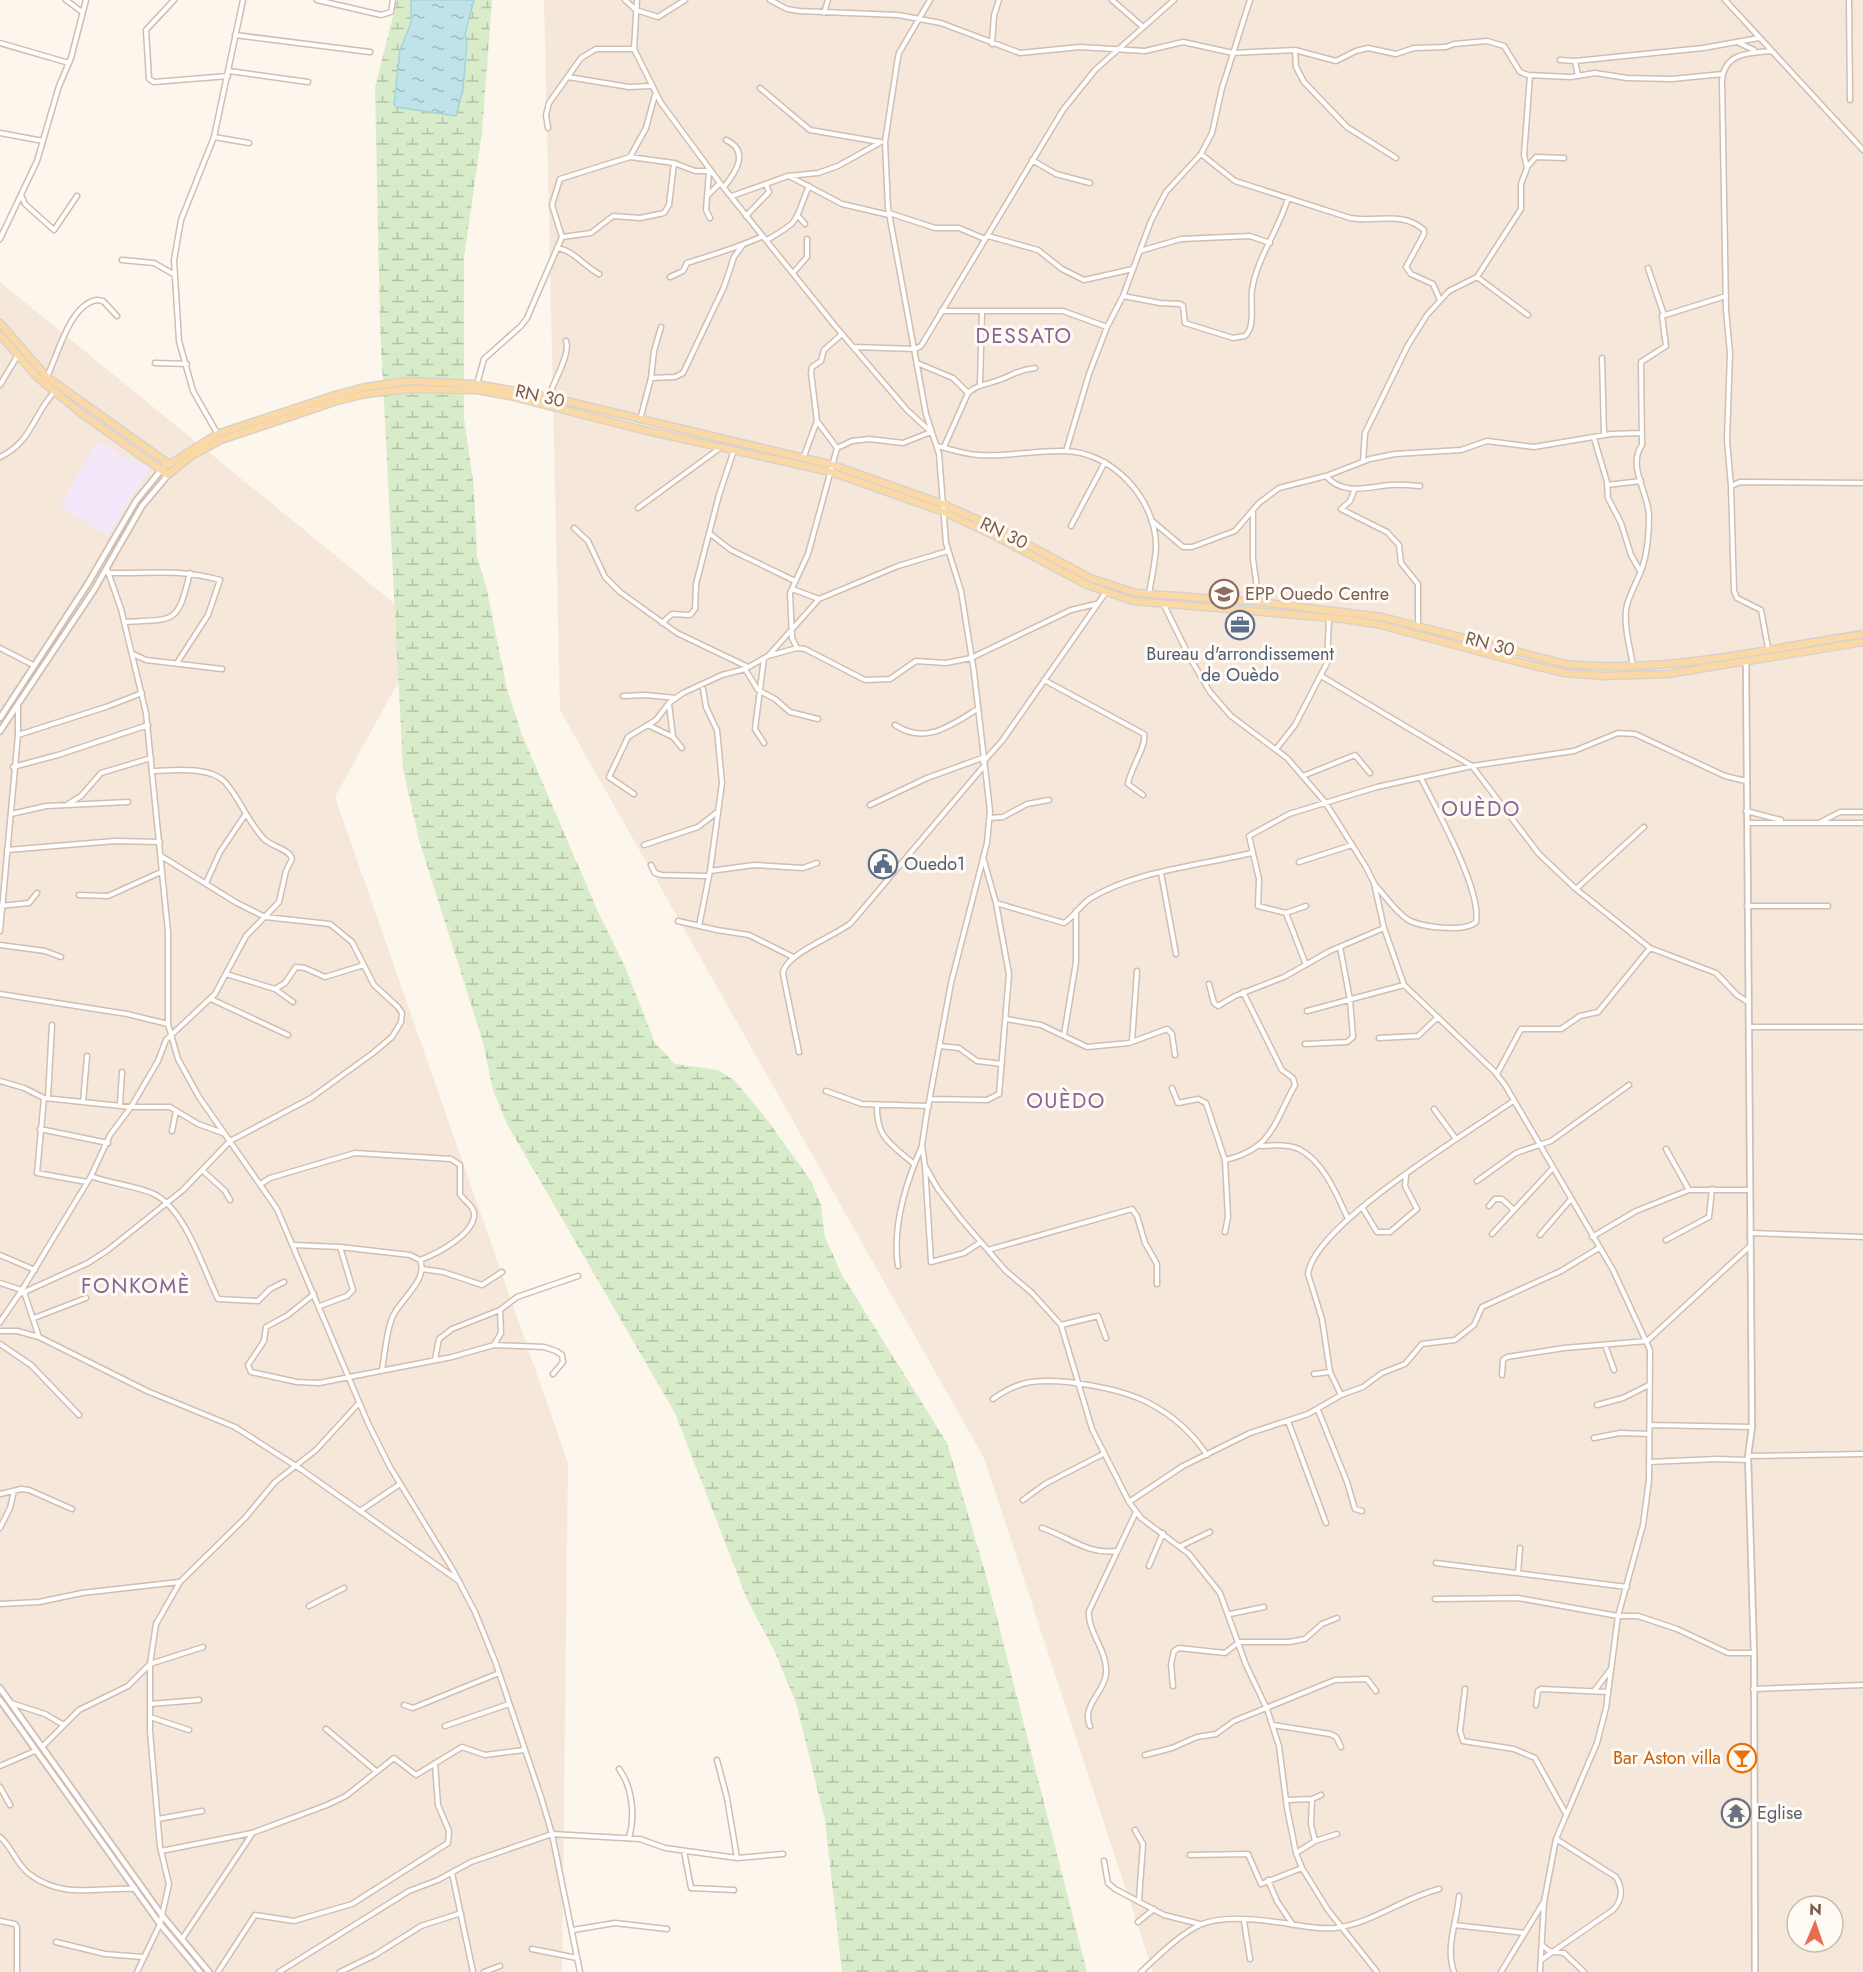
<svg xmlns="http://www.w3.org/2000/svg" width="1863" height="1972" viewBox="0 0 1863 1972" font-family="Jost,sans-serif">
<defs>
<pattern id="wetland-marsh" width="20" height="14" patternUnits="userSpaceOnUse" patternTransform="scale(1.5)"><rect width="20" height="14" fill="#d8ecc9"/><path d="M1 5h8M5 5V1M11 12h8M15 12V8" fill="none" stroke="#b4c2a5"/></pattern>
<pattern id="water-ripples" width="26" height="14" patternUnits="userSpaceOnUse" patternTransform="scale(1.5)"><rect width="26" height="14" fill="#bfe3e8"/><path d="M2 4q2-2 4 0t4 0M15 11q2-2 4 0t4 0" fill="none" stroke="#a0bbbe"/></pattern>
</defs>
<rect width="100%" height="100%" fill="#fdf6ec"/>
<!-- residential -->
<path fill="#f5e8da" fill-rule="evenodd" d="M544,0H1863V1972H1153L984,1458L560,710ZM1797,1906H1833V1942H1797Z
M0,282L427,630L335,797L568,1463L562,1972H0Z"/>
<!-- education -->
<path fill="#f3e8fa" d="M97,442L112,448L120,456L147,465L148,472L107,536L60,505Z"/>
<!-- wetland -->
<path fill="url(#wetland-marsh)" d="M397,0H411V23L400,50L395,88L467,43L465,34L474,0H492L482,132L464,257V418L474,488L477,557L486,586L507,689L522,735L599,914L626,969L655,1043L675,1064L718,1070L735,1081L765,1117L811,1181L821,1205L825,1237L842,1275L947,1443L986,1575L1087,1972H842L825,1820L796,1703L775,1652L747,1599L675,1413L507,1124L493,1090L482,1039L419,840L403,769L380,326L375,88Z"/>
<!-- water -->
<path fill="url(#water-ripples)" stroke="#a5d3da" stroke-width="1.5" d="M411,0H474L465,34L467,43L463,89L456,116L396,107L394,104L400,50L411,23Z"/>
<g fill="none" stroke-linecap="round" stroke-linejoin="round">
<!-- minor casing -->
<g stroke="#d1beb0" stroke-width="7">
<path id="minor" d="M66,0L82,12
M174,0L146,30L149,79L154,82L228,76
M317,0L381,15L391,12L393,0
M625,0L635,9
M637,0L634,49L661,103L720,183L836,327L907,410L931,432L903,443L869,439L852,441L837,448
M770,0L787,9L799,11L898,15L941,23L1020,53L1080,47L1145,51L1183,42L1233,53L1295,50L1336,61L1356,51L1368,48L1396,54L1414,48L1446,47L1454,44L1487,41L1504,46L1520,72L1528,75L1571,77L1595,73L1627,78L1672,79L1723,74
M930,0L899,53L897,63L885,142L888,208L926,414L939,454L946,543L961,591L974,672L990,811L987,843L951,983L926,1118L922,1145L925,1166L938,1189L961,1219L1006,1271L1032,1293L1061,1325L1092,1429L1129,1502L1141,1518L1189,1554L1220,1593L1246,1665L1267,1709L1279,1746L1287,1808L1296,1853L1302,1868L1328,1910L1377,1972
M1112,0L1143,27
M1725,0L1863,150
M1849,0L1850,100
M636,10L658,17L685,0
M824,13L828,0
M235,35L370,52
M0,43L69,63
M1739,43L1754,50
M992,44L994,15L999,0
M1295,50L1296,67L1304,82L1347,127L1396,158
M1560,60L1575,61L1578,76
M1575,61L1703,48L1759,38
M229,71L308,82
M568,77L629,87L650,86
M760,88L810,130L880,142
M548,128L546,115L549,103L581,58L596,49H634
M0,133L43,141
M214,137L249,143
M1201,154L1235,181L1350,218C1377,223 1401,210 1424,230V234L1406,267L1411,274L1433,284L1440,300
M630,157L646,128L655,95
M1032,160L1056,174L1090,183
M1527,167L1536,157L1564,158
M709,172L706,210L710,218
M789,176L842,204L889,215
M724,187C736,172 750,151 726,140
M21,195L25,204L54,230L77,196
M708,195L720,183
M732,196L788,176L818,173L838,166L881,142
M889,213L935,228H959L985,239
M746,216L769,192L766,184
M799,217L805,224
M988,236L1038,250L1062,269L1084,280L1133,269
M562,237L591,233L613,216L640,218L664,213L669,205L674,163
M0,239L37,161L59,86L71,58L86,0
M767,240C803,219 793,223 809,186
M557,248C573,250 585,267 599,274
M1140,251L1181,239L1250,236L1270,243
M122,260L154,263L175,275
M1648,268L1664,315
M793,273L807,257V239
M670,277L683,271L687,263C712,255 740,247 763,236
M1477,277L1528,315
M1123,296L1160,303L1180,304L1183,306L1185,323L1233,338L1245,336C1256,327 1250,303 1252,290C1257,257 1279,230 1288,198
M941,311H1063L1107,327
M854,347L915,349L921,346L1063,110L1095,70L1174,0
M1602,358L1604,435
M155,363L187,364
M917,363L953,378L968,393
M47,377C58,354 70,304 97,300L103,301L117,316
M651,378L654,351L661,327
M477,384L484,359L521,326L527,318L562,237L552,205L560,179L630,157L674,163L695,171H711
M980,384L982,313
M0,385L18,355
M549,397C553,382 571,354 566,341
M640,420L651,378L675,377L683,373L724,287L734,257L742,246
M217,433L193,391L179,341L174,260L181,220L214,137L243,0
M1594,438L1607,482L1608,498L1621,523L1631,555L1640,571
M937,446C950,449 964,454 978,455C1007,457 1036,450 1065,451C1112,452 1155,498 1156,545C1156,561 1151,579 1149,595
M944,447L968,393C978,384 986,385 999,380C1014,375 1016,370 1035,368
M837,448L817,421L811,373L812,367L821,361L824,350L842,334
M1066,451L1089,374L1107,327L1123,296L1151,221L1166,192L1201,154L1212,133L1222,88L1250,0
M804,456L817,421
M0,457C32,442 32,416 55,391
M1363,461L1365,433L1408,345L1427,315L1449,291L1477,277L1521,209V184L1527,168L1524,155L1530,76
M1326,476C1343,496 1368,487 1390,485C1400,484 1410,485 1420,486
M1607,485L1641,481
M1731,486L1740,482L1863,483
M1354,491L1350,501L1341,509L1387,532L1399,545L1401,563L1418,584V625
M638,508L720,448
M1253,512V559L1259,602
M1151,520L1183,547H1192L1235,531L1259,503L1279,488L1326,476L1370,459L1395,454L1461,450L1487,441L1534,447L1611,434L1641,433
M1071,526L1105,462
M574,528L588,541L605,577L620,592L677,633L748,667
M709,533L731,550L795,581
M107,569L121,609L146,713L168,932V1024L178,1059L199,1097L277,1209L368,1423L390,1467L453,1570L475,1612L495,1661L541,1797L552,1834L580,1972
M108,573C149,574 179,568 220,580L208,615L177,663
M792,589L819,599
M1164,605L1190,658L1210,692L1231,716L1287,758L1325,802L1366,867L1374,883L1384,928L1404,985L1494,1071L1505,1085L1613,1270L1650,1350L1649,1480L1643,1525L1618,1616L1606,1708L1597,1743L1556,1839L1544,1902L1540,1972
M124,622C176,619 177,625 190,573
M662,623L672,614L690,615L695,609L696,584L719,495L734,450
M0,648L33,665
M797,648L792,638L790,593L808,554L837,448
M1768,648L1761,610L1737,598L1734,591L1731,486L1727,440L1730,353L1726,310L1722,81C1724,52 1750,53 1771,51
M133,654L146,660L222,669
M769,655L819,599L898,566L948,551
M764,658L755,729L764,743
M1633,665C1630,648 1624,628 1626,610C1628,596 1636,584 1641,571C1647,555 1649,533 1649,515C1648,492 1627,466 1642,445L1641,362L1666,346L1662,316L1726,296
M745,669L758,690L775,699L790,712L818,719
M1321,676L1472,766L1539,854L1576,889L1650,948L1716,973L1737,995L1748,1002
M1044,680L1144,734C1147,746 1130,769 1128,784L1143,795
M623,696L645,695L676,698
M669,704L673,737
M648,725L673,737L682,748
M895,725C925,745 950,726 976,710
M18,735L106,707L142,693
M1277,748L1295,725L1327,663L1329,618
M983,762L1002,741L1106,592
M13,767L58,755L148,725
M1303,776L1355,755L1370,773
M634,794L609,777L628,737L656,720L669,703L683,693L722,675L745,669L768,656L797,648L805,649L865,680L890,679L916,661L946,663L971,658L1071,610L1096,604
M68,804L81,796L101,773L151,758
M870,805L927,778L982,758
M1746,811L1781,820
M11,814L46,806L128,802
M990,818L1003,817L1027,804L1049,800
M1821,822L1840,812H1863
M1747,823H1863
M644,845L698,827L716,813
M7,850L115,841L160,842
M1299,862L1352,845
M651,865L655,873L662,875L708,876
M710,871L754,865L803,868L817,863
M1161,873L1176,954
M206,883L220,852L245,815
M1374,884C1385,895 1394,910 1407,919C1419,927 1465,933 1476,922C1482,890 1436,809 1421,778
M1576,889L1644,827
M79,895L108,896L161,872
M996,903L1064,923C1074,917 1080,905 1091,898C1138,870 1199,866 1251,853
M0,906L29,903L37,893
M1306,906L1286,913L1258,906L1259,879L1249,836L1289,814L1377,787L1472,766L1574,751L1618,733L1635,734L1725,776L1746,781
M1747,906H1828
M1286,913L1306,965
M678,921L717,930L749,935L793,957
M699,926L710,871L722,783L717,730L706,707L703,689
M0,931L18,735V704
M0,945L45,951L61,957
M226,974L275,989L293,1002
M1209,984L1214,1003L1218,1006L1235,996L1284,977L1330,951L1384,928
M275,989L285,983L296,967L305,968L325,977L364,965
M0,994L127,1014L168,1024
M211,999L288,1035
M1307,1011L1404,985
M1006,1019L1041,1025L1087,1047L1129,1043L1167,1029L1172,1034L1175,1055
M1749,1027H1863
M1064,1035L1076,962V911
M1379,1038L1418,1036L1437,1018
M1132,1041L1137,971
M1305,1044L1347,1042L1353,1037L1350,1000L1340,947
M939,1046L959,1048L977,1061L1002,1064
M799,1052L783,974C783,955 835,936 851,923L983,767
M1497,1074L1521,1029H1561L1580,1016L1598,1012L1650,948
M0,1081L24,1088L44,1098L131,1107H170L198,1124L223,1133
M1172,1088L1178,1103L1198,1099L1206,1103L1225,1160L1228,1217L1225,1232
M826,1091L862,1104L929,1106
M48,1097L52,1025
M44,1098L37,1173L87,1182
M931,1099L987,1100L999,1094L1009,974L996,903L983,857
M83,1102L87,1056
M120,1105L122,1072
M877,1105C876,1138 891,1144 914,1164
M1434,1109L1456,1139
M40,1129L108,1143
M172,1131L176,1111
M1261,1146C1273,1145 1288,1144 1299,1149C1324,1162 1337,1195 1348,1219
M1666,1149L1689,1190
M1225,1160C1273,1149 1274,1122 1295,1085L1293,1078L1282,1070L1243,992
M925,1166L931,1262L964,1253L981,1242
M202,1170L225,1191L230,1200
M91,1176C111,1184 134,1185 154,1194C185,1209 203,1268 218,1299L258,1301L270,1289L284,1282
M1477,1181L1516,1153L1551,1141L1629,1085
M261,1184L270,1178L355,1153L451,1159L460,1165V1194C464,1201 473,1205 474,1213C476,1234 436,1254 420,1260
M1489,1206L1495,1199H1502L1514,1210
M1362,1207L1377,1232H1390L1417,1209L1405,1186L1406,1176
M1750,1233L1863,1237
M1492,1234L1552,1169
M1540,1235L1571,1199
M1592,1237L1636,1211L1689,1190H1750
M1666,1240L1709,1217L1712,1189
M294,1245L340,1247L410,1255L420,1260C429,1280 399,1300 392,1318C386,1334 385,1352 382,1370
M988,1250L1132,1209L1137,1216L1145,1243L1157,1264V1284
M0,1255L35,1270
M898,1266C892,1226 906,1182 922,1146
M422,1269L443,1272L482,1285L502,1272
M0,1283L22,1290
M24,1292L39,1337
M20,1294L88,1263L108,1250L183,1190L230,1141L311,1098L373,1053L392,1037L401,1022L402,1013L398,1007L374,985L352,942L330,924L265,917L237,903L161,856
M314,1294L288,1315L266,1327L264,1341L248,1365L251,1372L297,1382L319,1383L452,1357L494,1345L544,1347L556,1351L562,1355L563,1362L553,1374
M320,1306L347,1296L353,1290L340,1247
M34,1318L86,1298
M0,1322L22,1290L91,1176L110,1135L131,1107L158,1061L166,1040L215,994L246,936L279,902L286,871L292,859C290,849 272,847 264,839C248,822 240,799 225,782C210,766 173,770 153,771
M1061,1325L1098,1316L1106,1338
M0,1331H17L39,1337L147,1391L235,1427L302,1470L459,1581
M0,1344L31,1365L79,1415
M494,1345L501,1333L500,1310
M1605,1345L1614,1370
M435,1359L439,1339L452,1329L500,1310L517,1297L578,1276
M1314,1374L1330,1372
M1502,1375L1503,1360L1507,1357L1564,1348L1647,1341L1750,1246
M1341,1395L1330,1372L1322,1319L1308,1274C1314,1224 1470,1132 1513,1101
M993,1399C1004,1391 1017,1384 1031,1382C1063,1378 1120,1388 1149,1403C1172,1415 1193,1434 1207,1455
M1597,1405L1623,1398L1649,1385
M1318,1410L1347,1482L1355,1509L1362,1511
M1288,1421L1326,1523
M1650,1425L1752,1427
M1594,1438L1620,1433L1649,1434
M1748,1456L1863,1454
M1649,1462L1717,1459L1748,1460
M0,1494L21,1489L29,1490L72,1509
M1023,1500L1045,1484L1103,1454
M1129,1502L1183,1466L1250,1433L1308,1414L1341,1395L1363,1387L1382,1373L1405,1364L1422,1344L1455,1340L1474,1325L1482,1307L1561,1271L1599,1248
M360,1511L400,1484
M0,1528L10,1508L14,1491
M1042,1528C1067,1536 1088,1555 1116,1551
M1181,1546L1210,1532
M1436,1563L1627,1587
M1149,1566L1163,1533
M1518,1573L1520,1548
M1435,1599L1518,1598L1618,1616H1638L1677,1629L1728,1653H1754
M0,1604L39,1602L82,1593L179,1582
M309,1606L344,1588
M1230,1614L1264,1607
M1173,1686L1171,1664L1174,1651L1179,1648L1225,1653L1239,1642H1289L1305,1639L1322,1624L1337,1618
M1465,1689L1460,1731L1463,1741L1514,1749L1535,1758L1566,1814
M1753,1689L1863,1685
M1595,1690L1610,1670
M11,1703L45,1714L62,1724
M150,1704L199,1700
M404,1705L413,1708L499,1673
M1536,1705L1538,1691L1541,1689L1608,1692
M150,1717L189,1730
M1273,1725L1330,1734L1336,1737L1341,1747
M445,1726L509,1704
M1090,1726C1081,1706 1104,1693 1106,1674C1108,1650 1087,1632 1089,1611L1136,1512
M326,1729L376,1771
M42,1747L79,1710L128,1686L150,1664L203,1647
M1145,1755L1172,1748L1197,1737L1216,1734L1234,1721L1335,1680L1367,1679L1376,1691
M717,1760L727,1798L737,1858
M0,1766L35,1751
M619,1769C633,1788 635,1817 629,1838
M0,1787L10,1805
M1312,1799L1311,1824L1315,1841
M1286,1800L1312,1799L1321,1795
M158,1819L202,1811
M1135,1830L1143,1844L1139,1899
M0,1837C12,1847 16,1863 28,1873C62,1900 97,1887 135,1889
M161,1851L252,1833L327,1805L346,1796L394,1758L416,1775L462,1747L485,1755L524,1750
M684,1851L691,1888L734,1890
M1296,1853L1315,1841L1337,1834
M1190,1855L1248,1854L1261,1884L1302,1868
M1104,1861L1108,1883L1115,1889L1164,1915L1200,1924
M452,1873L473,1972
M1268,1880L1277,1901L1293,1925
M0,1921L15,1924L17,1927V1972
M1244,1921L1250,1959
M1138,1922L1154,1909
M1454,1925L1525,1933
M573,1930L615,1923L667,1929
M182,1939L252,1834
M56,1942L105,1954L143,1957
M1542,1945L1549,1951L1564,1953L1584,1972
M532,1949L577,1958
M1541,1960L1613,1910C1623,1899 1623,1889 1616,1877L1556,1839
M137,1972L160,1924L169,1884L160,1847L150,1731V1664L156,1624L180,1582L245,1518L275,1482L316,1450L359,1403
M218,1972L255,1915L294,1921L352,1904L448,1843L449,1831L438,1805L435,1763
M279,1972L409,1891L438,1880L471,1862L552,1834L640,1839L665,1848L737,1858L783,1854
M340,1972L375,1955L421,1926L461,1913
M484,1972L500,1966
M1141,1972C1157,1957 1182,1932 1202,1924C1223,1916 1255,1919 1276,1922C1296,1924 1315,1930 1335,1928C1373,1923 1403,1898 1439,1889
M1454,1972C1445,1946 1457,1923 1459,1896
M1501,1972L1543,1903"/>
</g>
<!-- tertiary casing -->
<g stroke="#d1beb0" stroke-width="8">
<path id="tertiary" d="M1746,662L1752,1427L1748,1456L1754,1653L1755,1972
M0,718L87,585L136,501L162,469
M0,731L94,590L142,506L168,475
M0,1688L161,1914L209,1972
M0,1700L160,1924L200,1972"/>
</g>
<!-- primary casing -->
<g stroke="#dad1cd" stroke-width="9">
<path id="primary" d="M0,323L47,377L169,464
M0,335L38,378L81,413L168,475L193,455L221,440L337,401L366,394L409,389L477,390L510,396L639,429L831,472L944,512L999,538L1087,585L1133,601L1344,619L1381,625L1522,663L1565,673L1602,676L1668,674L1863,642
M162,469L217,434L335,395L365,387L409,381L477,384L549,397L833,465L943,504L1003,531L1090,578L1136,593L1259,602L1382,617L1566,664C1666,674 1764,649 1863,634"/>
</g>
<!-- minor -->
<use href="#minor" stroke="#fff" stroke-width="4"/>
<!-- tertiary -->
<use href="#tertiary" stroke="#fff" stroke-width="4.5"/>
<!-- primary -->
<use href="#primary" stroke="#fbd9a5" stroke-width="6"/>
</g>
<!-- icons -->
<defs>
<g id="school-ring" transform="scale(1.5)"><circle r="9.5" fill="#fffaf3" stroke="#8d6e63" stroke-width="1.5"/><path d="M0-5L7-2L0 1L-7-2ZM-4 1L0 2.5L4 1V4Q0 6-4 4Z" fill="#8d6e63"/></g>
<g id="office-ring" transform="scale(1.5)"><circle r="9.5" fill="#fffaf3" stroke="#5c6f8a" stroke-width="1.5"/><path d="M-6-3h4V-5.5h4V-3h4V5H-6ZM-1-4.5V-3h2v-1.5ZM-6 0V1H6V0Z" fill="#5c6f8a"/></g>
<g id="civic-ring" transform="scale(1.5)"><circle r="9.5" fill="#fffaf3" stroke="#5c6f8a" stroke-width="1.5"/><path d="M-.6-6.5H3V-4.5H.6V-3L4-1V1h2V6H-6V1h2V-1L-.6-3ZM-1.2 2.5V6h2.4V2.5Z" fill="#5c6f8a"/></g>
<g id="bar-ring" transform="scale(1.5)"><circle r="9.5" fill="#fffaf3" stroke="#e8710a" stroke-width="1.5"/><path d="M-6-5H6L.8 .8V4.5H3.5V6h-7V4.5H-.8V.8Z" fill="#e8710a"/></g>
<g id="temple-ring" transform="scale(1.5)"><circle r="9.5" fill="#fffaf3" stroke="#6b7280" stroke-width="1.5"/><path d="M0-6L5-2H3V0L6.5 2.5H4V6H1.5V3h-3V6H-4V2.5H-6.5L-3 0V-2H-5Z" fill="#6b7280"/></g>
</defs>
<g fill-rule="evenodd">
<use href="#school-ring" x="1224" y="594"/>
<use href="#office-ring" x="1240" y="625"/>
<use href="#civic-ring" x="883" y="864"/>
<use href="#bar-ring" x="1742" y="1758"/>
<use href="#temple-ring" x="1736" y="1813"/>
</g>
<g text-anchor="middle" dominant-baseline="central" stroke-width="6" stroke-linejoin="round" paint-order="stroke">
<!-- street labels -->
<g font-size="18" fill="#7a5c4d" stroke="#fffaf3">
<text transform="translate(540 396) rotate(13)">RN 30</text>
<text transform="translate(1004 533) rotate(26)">RN 30</text>
<text transform="translate(1490 644) rotate(15)">RN 30</text>
</g>
<!-- education labels -->
<g font-size="18" fill="#785e54" stroke="#fffaf3" text-anchor="start">
<text x="1245" y="594">EPP Ouedo Centre</text>
</g>
<!-- service labels -->
<g font-size="18" fill="#4e5e75" stroke="#fffaf3">
<text x="1240" y="654">Bureau d'arrondissement<tspan x="1240" dy="21">de Ouèdo</tspan></text>
<text x="904" y="864" text-anchor="start">Ouedo1</text>
</g>
<!-- food labels -->
<g font-size="18" fill="#c56008" stroke="#fffaf3" text-anchor="end">
<text x="1721" y="1758">Bar Aston villa</text>
</g>
<!-- worship labels -->
<g font-size="18" fill="#5b616d" stroke="#fffaf3" text-anchor="start">
<text x="1757" y="1813">Eglise</text>
</g>
<!-- quarter labels -->
<g font-size="21" letter-spacing="1.5" fill="#846695" stroke="#fffaf3">
<text x="1024" y="336">DESSATO</text>
<text x="1481" y="809">OUÈDO</text>
<text x="1066" y="1101">OUÈDO</text>
<text x="136" y="1286">FONKOMÈ</text>
</g>
</g>
<!-- north arrow -->
<g transform="translate(1815 1924) rotate(2)"><circle r="28" fill="#fffaf3" stroke="#cabbb1" stroke-width="1.5"/>
<path d="M0-4.5L10 22L0 15L-10 22Z" fill="#e76f51"/>
<text y="-9" font-size="16" font-weight="bold" text-anchor="middle" fill="#7a5c4d">N</text>
</g>
</svg>
